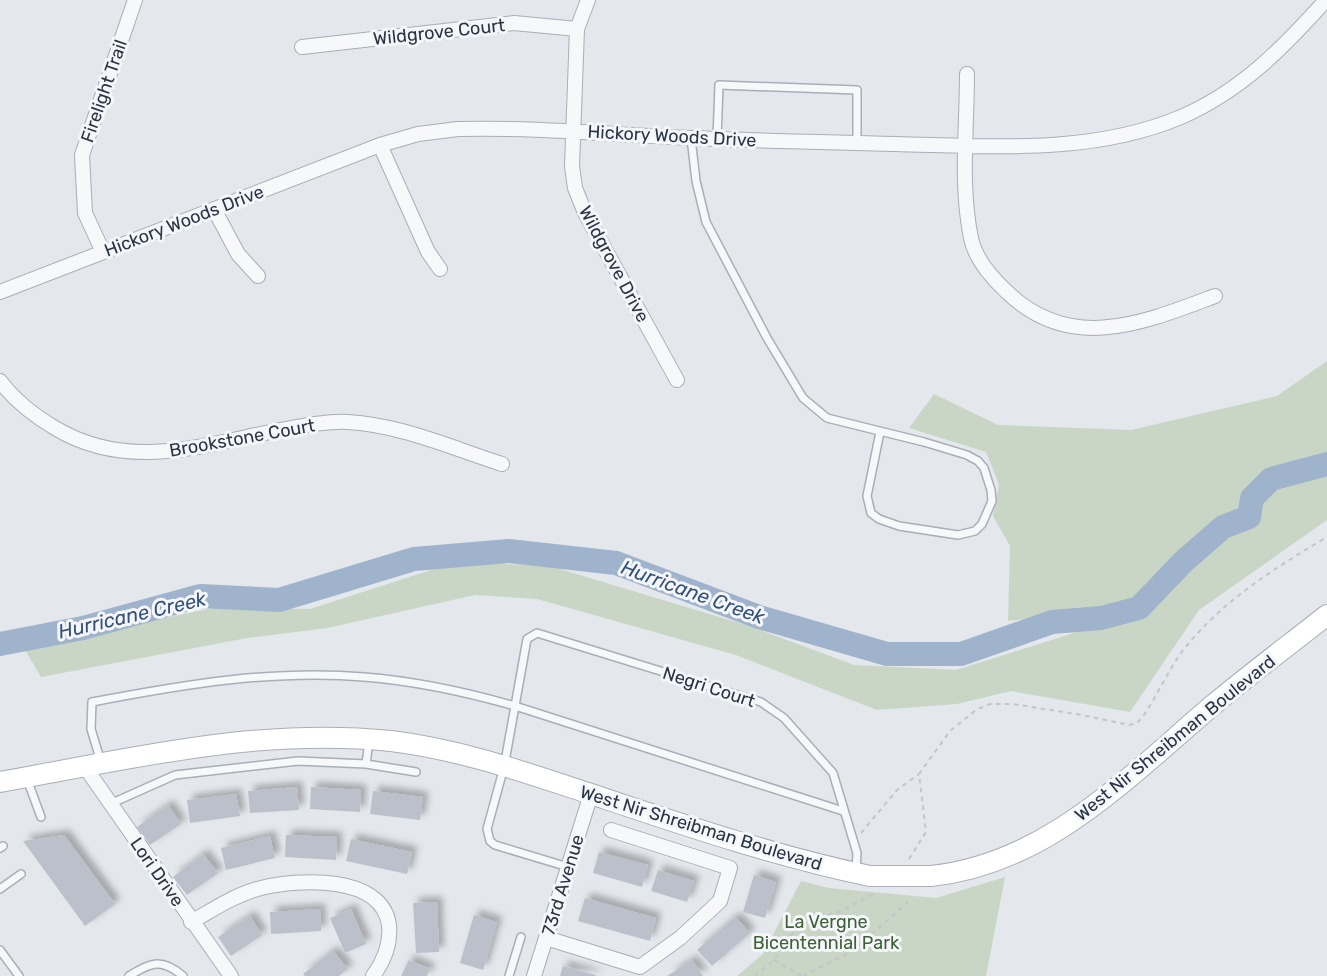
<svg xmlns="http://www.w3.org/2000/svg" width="1327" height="976" viewBox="0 0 1327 976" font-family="Rubik,sans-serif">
<defs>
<filter id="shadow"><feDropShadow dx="5.5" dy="-5.5" stdDeviation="3" flood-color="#0004"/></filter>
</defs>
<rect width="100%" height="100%" fill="#e4e7ec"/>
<!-- green -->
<path fill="#c9d6c5" d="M1327,361V520L1199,610L1130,712L1011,691L957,704L877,710L736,655L537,599L475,595L327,628L247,638L41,677L24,648L217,607L310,609L456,562L550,566L749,626L854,665L956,670L1080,631L1071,615L1008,621L1010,546L993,516L999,484L986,452L909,428L934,394L998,425L1131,430L1277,396Z
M1005,877L986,976H737L763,954L801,881L829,888L936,898Z"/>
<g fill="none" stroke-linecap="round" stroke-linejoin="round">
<!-- river -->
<path stroke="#9fb4cc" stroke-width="24" d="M0,644L83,628L200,596L279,600L414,559L509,551L616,563L759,617L887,654H961L1052,622L1101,618L1139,608L1183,562L1223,527L1249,517L1252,498L1271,479L1327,464"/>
</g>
<!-- building -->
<path fill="#bbc0ca" filter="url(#shadow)" d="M297,787L299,810L250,813L248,791Z
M311,787L361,790L360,812L310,809Z
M373,791L423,797L420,820L370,814Z
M236,794L240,816L190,823L187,800Z
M168,805L181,824L150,845L137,827Z
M64,835L115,904L85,926L23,841Z
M286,835L337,837L336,860L285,857Z
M270,836L275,858L226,870L221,848Z
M351,839L412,852L407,874L346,861Z
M599,852L648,865L642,887L593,873Z
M203,854L218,873L187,895L173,877Z
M658,870L694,881L687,902L651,891Z
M754,875L776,882L765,918L743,912Z
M585,898L656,918L650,941L578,921Z
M437,902L439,952L416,953L413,903Z
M320,909L321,931L271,934L270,912Z
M351,909L366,944L345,953L330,918Z
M474,915L497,922L483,970L460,963Z
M250,916L262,935L231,956L218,937Z
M735,917L750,933L712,966L697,950Z
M333,951L348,969L339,976H305L303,974Z
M409,960L430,969L427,976H401Z
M692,960L703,976H667Z
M563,966L596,975V976H560Z"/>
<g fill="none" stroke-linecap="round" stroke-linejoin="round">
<!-- lane casing -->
<g stroke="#a9aeb7" stroke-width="10">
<path id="lane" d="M691,138L696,181L706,222L767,338L803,398L827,418L924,442L967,455L978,461L984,468L991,490L992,501L982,524L975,531L958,535L899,526L879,519L871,513L867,496L880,432
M717,139L719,85L857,90V143
M101,762L91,729L92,702C181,685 273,669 364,677C415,681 466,692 515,706L504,767L487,829L490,841L495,845L568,867
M366,764L416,772
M27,779L41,817
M110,804L175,775L298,761L366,764L369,741
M843,811L515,706L527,639L537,633L761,702L784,718L833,773L857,853L856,870
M0,848L3,846
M0,889L21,874
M0,950L19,976
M129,976C151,962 162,958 183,976
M509,976L521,937"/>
</g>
<!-- street casing -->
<g stroke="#a9aeb7" stroke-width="16">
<path id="street" d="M588,0L577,29L572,166L575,188L585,213L677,380
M302,47L514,23L577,29
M967,74C967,128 960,185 971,238C975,258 992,278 1006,291C1070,354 1143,323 1215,296
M380,145L428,252L440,269
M214,209L238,254L258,276
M103,252L85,213L82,155L135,0
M0,292L380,145L418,134L458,129C536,127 614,135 692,138C760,141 827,142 895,144C990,146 1091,155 1181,117C1241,91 1283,48 1326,0
M0,381C15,401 33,415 55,428C128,472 203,445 280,430C302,426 326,421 348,422C401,425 452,448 502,464
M85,767L231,976
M191,922C214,909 236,894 261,888C298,879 382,874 389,925C391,944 384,961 373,976
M546,938L640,967L680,938L720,901L730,868L611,830
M534,976L591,794"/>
</g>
<!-- secondary casing -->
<g stroke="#a9aeb7" stroke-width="22">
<path id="secondary" d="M0,782C130,759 258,727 391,741C458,749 524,772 588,793C681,824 774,856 870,876
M931,876C1047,864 1129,776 1213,705C1250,674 1289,645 1327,615"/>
</g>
<!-- path -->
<path stroke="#c2c5cb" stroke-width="2" stroke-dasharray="4.5 4.5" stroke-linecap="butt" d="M861,833L897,790L919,774
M909,859L926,832L919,774L950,731L976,710L990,704H1013L1082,715L1129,725L1137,723C1150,711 1167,672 1181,653C1219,603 1273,569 1327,537
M774,960L802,976
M755,976L774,960L796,928L806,920L839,912L875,893
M803,976L854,950L908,902"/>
<!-- lane -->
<use href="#lane" stroke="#f7f8fa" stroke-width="7"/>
<!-- street -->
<use href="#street" stroke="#f7f8fa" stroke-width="14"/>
<!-- secondary -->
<use href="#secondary" stroke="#fff" stroke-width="20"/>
<!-- secondary-bridge casing -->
<g stroke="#a9aeb7" stroke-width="22" stroke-linecap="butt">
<path id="secondary-bridge" d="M870,876H931"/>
</g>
<!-- secondary-bridge -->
<use href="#secondary-bridge" stroke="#fff" stroke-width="20"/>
</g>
<g text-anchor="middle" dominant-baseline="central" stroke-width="6" stroke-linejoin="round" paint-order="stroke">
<!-- street labels -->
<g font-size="18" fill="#2b3445" stroke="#f4f6f9">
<text transform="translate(439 32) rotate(-6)">Wildgrove Court</text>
<text transform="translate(104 91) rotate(-71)">Firelight Trail</text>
<text transform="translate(672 136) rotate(3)">Hickory Woods Drive</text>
<text transform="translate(184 221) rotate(-21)">Hickory Woods Drive</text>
<text transform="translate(614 264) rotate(62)">Wildgrove Drive</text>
<text transform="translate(242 438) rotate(-10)">Brookstone Court</text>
<text transform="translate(709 687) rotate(18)">Negri Court</text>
<text transform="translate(1175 738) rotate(-39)">West Nir Shreibman Boulevard</text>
<text transform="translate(701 828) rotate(17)">West Nir Shreibman Boulevard</text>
<text transform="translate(157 872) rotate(55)">Lori Drive</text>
<text transform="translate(563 885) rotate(-73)">73rd Avenue</text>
</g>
<!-- park labels -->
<g font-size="18" fill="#3f6138" stroke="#f4f6f9">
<text x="826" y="922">La Vergne<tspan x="826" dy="21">Bicentennial Park</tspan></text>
</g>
<!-- water labels -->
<g font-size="20" font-style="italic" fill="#34527a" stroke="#f4f6f9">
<text transform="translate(693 592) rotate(20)">Hurricane Creek</text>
<text transform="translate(132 615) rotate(-13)">Hurricane Creek</text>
</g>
</g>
</svg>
